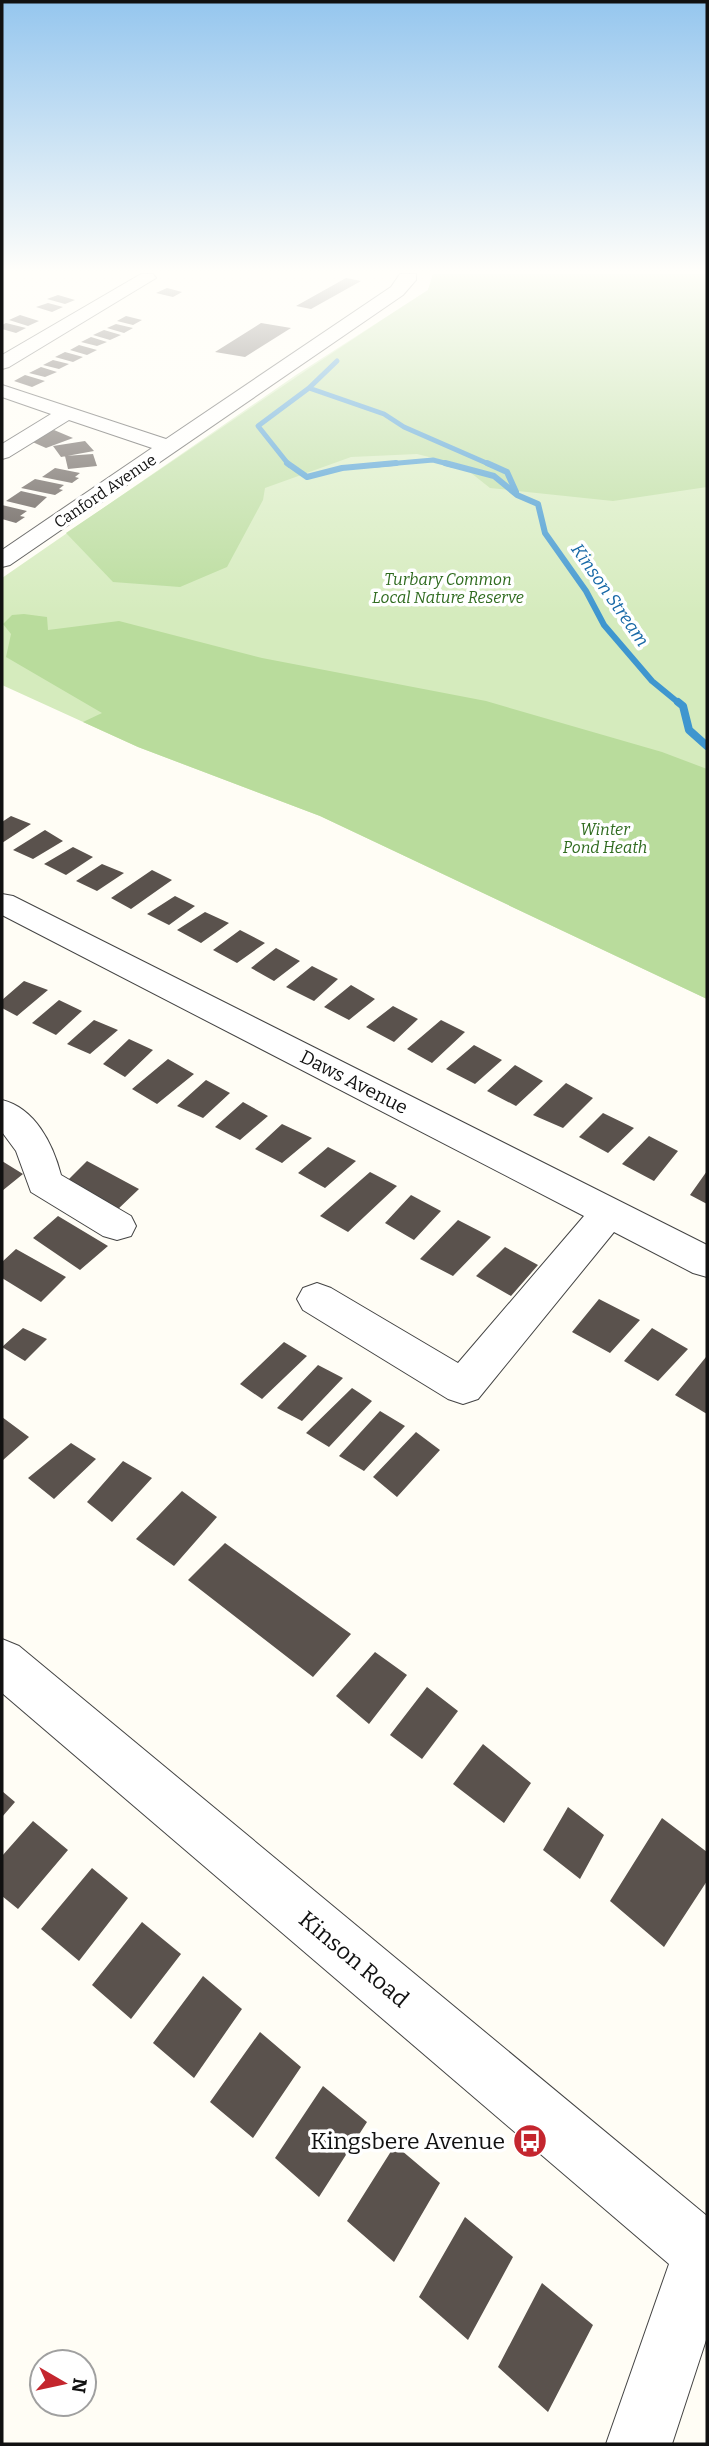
<svg xmlns="http://www.w3.org/2000/svg" width="709" height="2446" viewBox="0 0 709 2446" font-family="Bitter,serif">
<rect width="100%" height="100%" fill="#fffdf5"/>
<!-- green -->
<path fill="#d5ebbd" d="M433,274H707V999L320,816L138,747L2,685V578L296,375L428,290Z"/>
<!-- forest -->
<path fill="#b9dc9c" d="M433,274H707V487L613,501L490,488L461,465L417,454L351,457L265,488L263,500L227,567L180,587L113,582L66,533C187,452 306,369 428,290Z
M24,614L47,617L48,630L119,621L262,658L486,701L662,752L707,769V999L320,816L138,747L83,722L102,713L6,657L11,634L3,624L12,615Z"/>
<g fill="none" stroke-linecap="round" stroke-linejoin="round">
<!-- stream-far2 -->
<path stroke="#3f96cf" stroke-width="5" d="M309,388L384,414L404,427L491,465
M289,465L258,426L309,388L337,361
M376,465L433,460L452,465"/>
<!-- stream-far1 -->
<path stroke="#3f96cf" stroke-width="6" d="M287,463L307,477L342,468L396,463
M445,463L494,476L517,495L538,504L545,533L586,591L604,625L652,681L680,704
M487,463L507,472L516,492"/>
<!-- stream -->
<path stroke="#3f96cf" stroke-width="8" d="M678,702L683,706L689,730L707,746"/>
</g>
<!-- building -->
<path fill="#5a524d" d="M346,278L361,281L311,309L296,306Z
M167,288L182,292L173,297L156,293Z
M58,295L75,300L65,304L47,299Z
M48,303L63,307L52,312L36,307Z
M20,315L39,321L28,326L9,320Z
M126,316L142,320L133,325L117,321Z
M6,323L26,328L16,333L2,329V325Z
M261,323L291,328L245,357L215,352Z
M116,324L133,328L124,333L107,328Z
M104,330L121,335L110,340L93,335Z
M91,337L107,342L97,346L81,342Z
M79,345L97,350L87,355L70,350Z
M65,352L83,357L73,362L55,357Z
M53,360L69,364L59,369L43,365Z
M41,367L57,372L45,377L29,373Z
M25,375L45,381L32,387L14,381Z
M54,430L73,438L46,448L28,440Z
M85,441L94,451L61,457L53,446Z
M93,454L97,466L68,469L65,456Z
M55,468L80,473L75,477L79,478L72,483L42,477Z
M35,479L64,485L59,489L63,490L55,495L21,488Z
M21,491L47,497L35,508L6,501Z
M2,505L27,511L20,516L25,517L16,523L2,519Z
M11,816L31,824L2,843V822Z
M45,830L63,841L33,859L13,850Z
M73,847L93,857L66,875L44,864Z
M102,864L124,873L97,891L76,881Z
M152,870L172,880L131,909L111,898Z
M175,896L195,906L169,925L147,914Z
M205,912L229,923L201,943L177,930Z
M240,930L265,943L237,963L213,950Z
M276,948L300,961L274,981L251,968Z
M312,966L338,979L314,1001L286,987Z
M24,981L48,990L17,1016L2,1008V1000Z
M351,985L375,999L349,1020L324,1007Z
M59,1000L82,1011L56,1035L32,1023Z
M393,1006L418,1019L394,1042L366,1027Z
M94,1020L118,1030L90,1054L67,1044Z
M441,1020L465,1032L432,1063L407,1049Z
M129,1039L153,1050L125,1077L103,1064Z
M474,1045L502,1060L475,1084L446,1069Z
M168,1059L194,1074L157,1104L132,1089Z
M515,1065L543,1081L516,1106L487,1091Z
M206,1080L230,1093L203,1118L177,1106Z
M566,1083L593,1098L563,1128L533,1115Z
M243,1102L268,1116L240,1140L215,1127Z
M603,1113L634,1128L608,1153L579,1137Z
M282,1124L312,1138L282,1163L255,1149Z
M649,1136L678,1151L654,1181L622,1164Z
M328,1147L356,1161L325,1188L298,1173Z
M2,1161L23,1174L2,1191Z
M87,1161L139,1189L116,1211L66,1182Z
M707,1171V1204L690,1195Z
M370,1172L397,1186L348,1232L320,1216Z
M411,1195L441,1211L414,1240L385,1223Z
M58,1216L108,1246L80,1270L33,1238Z
M458,1220L491,1237L453,1276L420,1259Z
M505,1247L538,1265L511,1296L476,1276Z
M16,1249L66,1277L41,1302L2,1278V1262Z
M599,1299L640,1320L610,1353L572,1332Z
M23,1328L47,1339L25,1361L2,1347Z
M652,1328L688,1349L658,1381L624,1361Z
M284,1342L307,1356L262,1399L240,1384Z
M706,1357L707,1358V1414L675,1395Z
M318,1365L343,1378L302,1421L277,1408Z
M352,1388L372,1401L329,1447L306,1433Z
M380,1411L405,1426L364,1471L339,1456Z
M2,1417L29,1437L2,1461Z
M416,1432L440,1450L397,1497L373,1477Z
M71,1443L96,1459L54,1499L28,1478Z
M123,1461L152,1478L112,1522L87,1502Z
M182,1491L217,1517L174,1566L136,1539Z
M225,1543L351,1634L313,1677L188,1580Z
M375,1652L407,1675L369,1724L336,1696Z
M427,1687L458,1711L422,1759L390,1735Z
M483,1744L531,1783L504,1823L453,1784Z
M2,1791L15,1802L2,1817Z
M568,1807L604,1835L580,1879L543,1850Z
M662,1818L707,1852V1881L664,1947L610,1901Z
M33,1821L68,1850L18,1909L2,1896V1856Z
M92,1868L128,1898L79,1961L41,1929Z
M142,1922L181,1954L131,2019L92,1985Z
M203,1976L242,2009L194,2078L153,2043Z
M260,2032L301,2067L253,2138L210,2102Z
M323,2086L367,2122L319,2197L275,2158Z
M395,2145L440,2183L394,2262L347,2221Z
M465,2217L513,2257L468,2340L419,2297Z
M542,2283L593,2325L548,2412L498,2367Z"/>
<g fill="none" stroke-linecap="round" stroke-linejoin="round">
<!-- minor casing -->
<g stroke="#444" stroke-width="2">
<path id="minor" d="M141,274H153L156,278L9,367L2,369V355Z
M400,274H416V280L403,295L10,565L2,567V550L152,448L69,420L9,457L2,459V444L51,414L2,397V385L166,439L391,287Z
M2,894L13,896L707,1245V1277L693,1273L614,1232L478,1399L463,1404L448,1399L303,1310L297,1299L303,1288L317,1283L331,1288L458,1363L584,1216L2,915Z
M2,1100C35,1108 53,1144 61,1175L131,1216L136,1226L131,1236L117,1240L103,1236L31,1192L16,1151L2,1132Z
M2,1639L19,1646L707,2216V2337L672,2444H606L669,2264L2,1693Z"/>
</g>
<!-- minor -->
<use href="#minor" fill="#fff" fill-rule="evenodd"/>
</g>
<!-- sky -->
<linearGradient id="sky" x2="0" y2="1"><stop stop-color="#95c6ee"/><stop offset="0.44" stop-color="#fffefa"/><stop offset="1" stop-color="#fffefa" stop-opacity="0"/></linearGradient>
<rect width="709" height="616" fill="url(#sky)"/>
<!-- icons -->
<defs>
<g id="bus-disc" transform="scale(1.75)"><circle r="9.5" fill="#c4262e" stroke="#fff"/><path d="M-5-6H5V4H4V6H2V4H-2V6H-4V4H-5ZM-3.5-4V0h7V-4ZM-3.5 1.2v1.5H-2V1.2ZM2 1.2v1.5H3.5V1.2Z" fill="#fff"/></g>
</defs>
<g fill-rule="evenodd">
<use href="#bus-disc" x="530" y="2141"/>
</g>
<g text-anchor="middle" dominant-baseline="central" stroke-width="7" stroke-linejoin="round" paint-order="stroke">
<!-- far-street labels -->
<g font-size="16" fill="#111" stroke="#fff">
<text transform="translate(105 491) rotate(-34)">Canford Avenue</text>
</g>
<!-- far-park labels -->
<g font-size="16" font-style="italic" fill="#2f6b1f" stroke="#fff">
<text x="448" y="579">Turbary Common<tspan x="448" dy="18">Local Nature Reserve</tspan></text>
<text x="605" y="829">Winter<tspan x="605" dy="18">Pond Heath</tspan></text>
</g>
<!-- far-water labels -->
<g font-size="18" font-style="italic" fill="#1768a6" stroke="#fff">
<text transform="translate(610 595) rotate(55)">Kinson Stream</text>
</g>
<!-- street labels -->
<g font-size="19" fill="#111" stroke="#fff">
<text transform="translate(354 1082) rotate(27)">Daws Avenue</text>
</g>
<!-- near-street labels -->
<g font-size="23" fill="#111" stroke="#fff">
<text transform="translate(354 1959) rotate(40)">Kinson Road</text>
</g>
<!-- near-poi labels -->
<g font-size="23" fill="#111" stroke="#fff" text-anchor="end">
<text x="505" y="2141">Kingsbere Avenue</text>
</g>
</g>
<!-- border -->
<rect width="709" height="2446" fill="none" stroke="#111111" stroke-width="7"/>
<!-- north arrow -->
<g transform="translate(63 2383) rotate(99)"><circle r="33" fill="#ffffff" stroke="#a0a0a0" stroke-width="2"/>
<path d="M0-5L12 26L0 18L-12 26Z" fill="#c4262e"/>
<text y="-10" font-size="19" font-weight="bold" text-anchor="middle" fill="#111111">N</text>
</g>
</svg>
